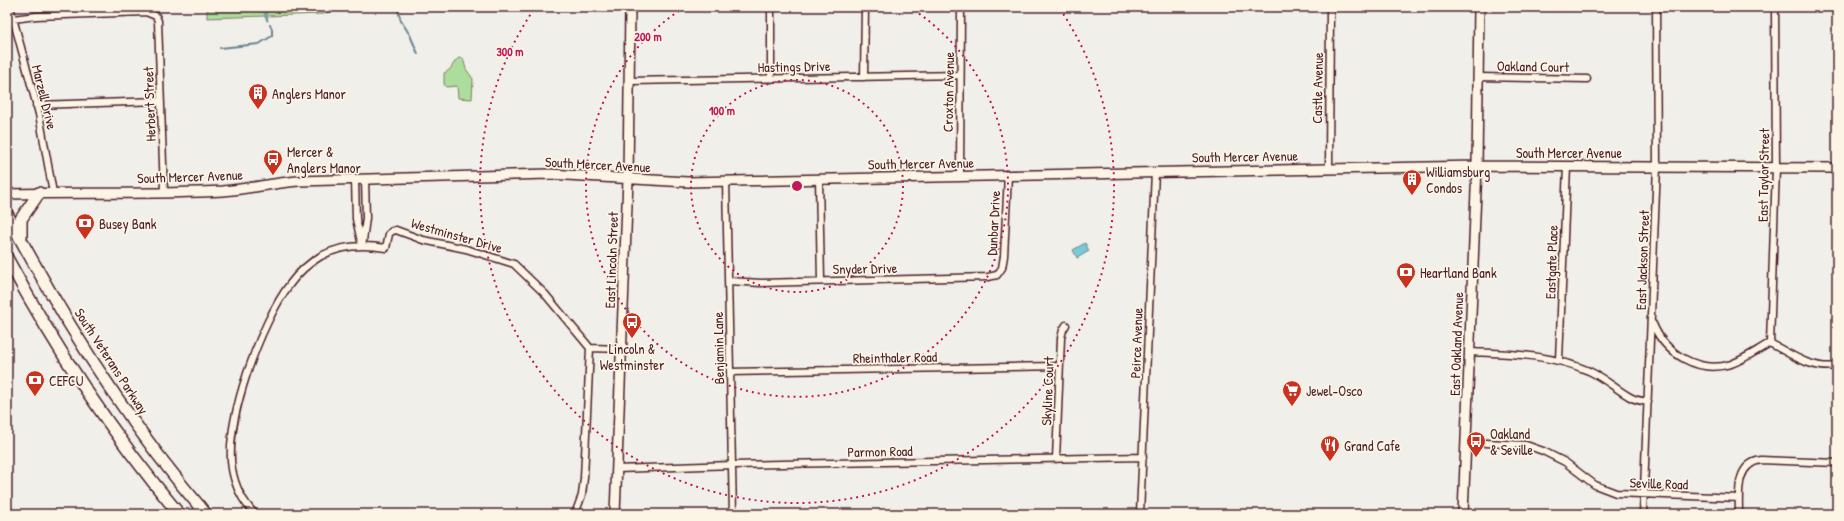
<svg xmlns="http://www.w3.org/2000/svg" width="1844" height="521" viewBox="0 0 1844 521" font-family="'Patrick Hand',sans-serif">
<rect width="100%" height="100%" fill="#f1efe9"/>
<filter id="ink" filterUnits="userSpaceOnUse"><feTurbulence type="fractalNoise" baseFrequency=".025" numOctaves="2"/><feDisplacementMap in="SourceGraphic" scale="8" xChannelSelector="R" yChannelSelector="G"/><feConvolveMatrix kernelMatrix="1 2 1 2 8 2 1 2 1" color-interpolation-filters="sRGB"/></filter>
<g filter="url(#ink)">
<!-- green -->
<path fill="#addd9d" stroke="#7c7e64" d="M207,7H341L324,14L207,18Z
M459,58H463L466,69L473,79L472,99L458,98L457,86L446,87L444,84V73C453,70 452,62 459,58Z"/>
<!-- water -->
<path fill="#7ac9d7" stroke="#678592" d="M261,7H291L288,10L266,11L268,21H267L264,12L261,11Z
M1085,243L1089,251L1077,258L1073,250Z"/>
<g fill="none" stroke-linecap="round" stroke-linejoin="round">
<!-- stream -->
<path stroke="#678592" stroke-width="2" d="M397,7L401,21L410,35L418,54
M220,48L259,44L272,36V29L270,25"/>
<!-- minor casing -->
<g stroke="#4a1f2b" stroke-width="9">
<path id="minor" d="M10,7L39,114L53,193
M13,19L36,16L146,12L156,16L158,21L164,192
M864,77L865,7
M1478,77L1587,79
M771,79V7
M629,81L960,75
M36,105L160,101
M1329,168L1330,7
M960,176L961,7
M355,179L356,219L362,246
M819,179L821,281
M726,181L733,514
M363,241L366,218L365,179
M729,281L761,283L988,277L997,275L1002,268L1004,256L1008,175
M1653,324C1665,354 1699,374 1731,364C1745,359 1757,350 1770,343
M1770,343L1776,168L1775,7
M1770,343C1790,354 1812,370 1837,366
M590,348L622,349
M1470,352C1511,354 1550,354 1589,371C1604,378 1616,389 1630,397C1635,400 1642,401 1648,402
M1559,360L1567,166
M730,372L1059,366
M1466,442L1526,445L1543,451L1565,462L1595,485L1616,493L1739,498
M1056,459L1061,338L1063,330L1066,325
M617,469L733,465L1143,457
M255,514C243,502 235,486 232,469C224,422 261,322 290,284C298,273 309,263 321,256C341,245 363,244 386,248L389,234L392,231L396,230L423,240L466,249L514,264L545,294L590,348L584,478L582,495L575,514
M1140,514L1155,172
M1643,514L1657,166L1656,7
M1739,514C1739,494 1735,464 1761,460L1837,463"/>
</g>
<!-- secondary casing -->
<g stroke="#4a1f2b" stroke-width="12">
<path id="secondary" d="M7,194C79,192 151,195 223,191C248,189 273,183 298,181L549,174L687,182L1477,166L1837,168
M615,514L628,179L630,7
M1463,514L1477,166L1479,7"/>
</g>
<!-- trunk casing -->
<g stroke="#4a1f2b" stroke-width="14">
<path id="trunk" d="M7,214C63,320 127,423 206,514
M21,237V219L39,193
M7,258C55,348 113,435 179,514"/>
</g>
<!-- minor -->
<use href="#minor" stroke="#fcf5e5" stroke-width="6"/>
<!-- secondary -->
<use href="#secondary" stroke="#fcf5e5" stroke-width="9"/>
<!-- trunk -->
<use href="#trunk" stroke="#fcf5e5" stroke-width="11"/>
</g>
</g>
<!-- distance rings -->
<g fill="none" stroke="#c2185b" stroke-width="2" stroke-dasharray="2 4">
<circle cx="797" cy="186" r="106"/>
<path d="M909 7A211 211 0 1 1 685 7"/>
<path d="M1060 9A317 317 0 1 1 534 9"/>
</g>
<!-- icons -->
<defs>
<g id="building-pin" transform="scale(1)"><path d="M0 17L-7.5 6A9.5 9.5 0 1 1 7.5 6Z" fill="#c8321e" stroke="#fcf5e5"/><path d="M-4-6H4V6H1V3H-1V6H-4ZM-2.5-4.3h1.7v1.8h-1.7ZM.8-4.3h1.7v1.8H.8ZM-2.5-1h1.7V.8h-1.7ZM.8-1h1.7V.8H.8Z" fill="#fff"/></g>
<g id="bus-pin" transform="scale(1)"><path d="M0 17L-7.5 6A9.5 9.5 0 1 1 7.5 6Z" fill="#c8321e" stroke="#fcf5e5"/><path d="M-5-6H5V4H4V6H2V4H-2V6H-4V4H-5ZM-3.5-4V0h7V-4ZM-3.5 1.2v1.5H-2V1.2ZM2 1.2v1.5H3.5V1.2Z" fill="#fff"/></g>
<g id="bank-pin" transform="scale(1)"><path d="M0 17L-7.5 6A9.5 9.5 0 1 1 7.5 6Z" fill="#c8321e" stroke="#fcf5e5"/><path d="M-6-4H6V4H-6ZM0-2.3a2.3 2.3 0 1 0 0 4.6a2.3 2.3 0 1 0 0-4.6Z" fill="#fff"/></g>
<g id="supermarket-pin" transform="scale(1)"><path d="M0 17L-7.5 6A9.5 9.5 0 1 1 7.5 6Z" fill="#c8321e" stroke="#fcf5e5"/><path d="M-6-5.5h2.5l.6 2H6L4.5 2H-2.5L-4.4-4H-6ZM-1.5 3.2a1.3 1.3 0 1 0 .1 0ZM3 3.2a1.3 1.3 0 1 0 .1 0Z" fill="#fff"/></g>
<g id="restaurant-pin" transform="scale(1)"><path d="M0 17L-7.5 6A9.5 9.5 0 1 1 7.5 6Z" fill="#c8321e" stroke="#fcf5e5"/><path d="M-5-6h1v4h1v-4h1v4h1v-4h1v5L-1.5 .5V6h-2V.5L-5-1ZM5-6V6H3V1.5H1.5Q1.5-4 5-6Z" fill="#fff"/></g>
</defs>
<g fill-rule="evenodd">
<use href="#building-pin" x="258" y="93"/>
<use href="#bus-pin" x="273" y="159"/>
<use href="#building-pin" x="1412" y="179"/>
<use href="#bank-pin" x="85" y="223"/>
<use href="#bank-pin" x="1406" y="272"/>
<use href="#bus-pin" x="632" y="322"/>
<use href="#bank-pin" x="35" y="380"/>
<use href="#supermarket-pin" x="1292" y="390"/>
<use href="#bus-pin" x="1476" y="441"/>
<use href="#restaurant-pin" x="1330" y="445"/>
</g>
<g text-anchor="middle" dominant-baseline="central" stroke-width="3.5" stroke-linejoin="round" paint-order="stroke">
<!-- street labels -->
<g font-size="14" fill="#4a1f2b" stroke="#fcf5e5">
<text transform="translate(794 66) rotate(-1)">Hastings Drive</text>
<text transform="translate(1533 66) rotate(1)">Oakland Court</text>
<text transform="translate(1317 88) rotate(-89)">Castle Avenue</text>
<text transform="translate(948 92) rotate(-89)">Croxton Avenue</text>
<text transform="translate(45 97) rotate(76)">Marzell Drive</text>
<text transform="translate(149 104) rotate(-92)">Herbert Street</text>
<text x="1569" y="152">South Mercer Avenue</text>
<text transform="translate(1245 156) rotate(-1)">South Mercer Avenue</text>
<text transform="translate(921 163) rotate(-1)">South Mercer Avenue</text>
<text transform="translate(598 164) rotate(3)">South Mercer Avenue</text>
<text transform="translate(1763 175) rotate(-89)">East Taylor Street</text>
<text transform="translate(190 176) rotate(-2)">South Mercer Avenue</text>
<text transform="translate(993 223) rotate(-87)">Dunbar Drive</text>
<text transform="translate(457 235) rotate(16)">Westminster Drive</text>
<text transform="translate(611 260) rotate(-88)">East Lincoln Street</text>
<text transform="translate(1642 260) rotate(-88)">East Jackson Street</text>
<text transform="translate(1551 262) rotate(-88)">Eastgate Place</text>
<text transform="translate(865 268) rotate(-1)">Snyder Drive</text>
<text transform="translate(1136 343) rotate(-88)">Peirce Avenue</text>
<text transform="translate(1456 344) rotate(-88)">East Oakland Avenue</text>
<text transform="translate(718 348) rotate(-91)">Benjamin Lane</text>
<text transform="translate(895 357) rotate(-1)">Rheinthaler Road</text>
<text transform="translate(112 361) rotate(57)">South Veterans Parkway</text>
<text transform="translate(1047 391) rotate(-88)">Skyline Court</text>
<text transform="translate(880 451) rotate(-1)">Parmon Road</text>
<text transform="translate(1659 483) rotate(2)">Seville Road</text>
</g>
<!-- poi labels -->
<g font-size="14" fill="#4a1f2b" stroke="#fcf5e5" text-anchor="start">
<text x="272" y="93">Anglers Manor</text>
<text x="287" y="151">Mercer &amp;<tspan x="287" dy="16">Anglers Manor</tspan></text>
<text x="1426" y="171">Williamsburg<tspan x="1426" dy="16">Condos</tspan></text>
<text x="99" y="223">Busey Bank</text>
<text x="1420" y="272">Heartland Bank</text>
<text x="632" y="348" text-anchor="middle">Lincoln &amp;<tspan x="632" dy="16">Westminster</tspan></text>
<text x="49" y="380">CEFCU</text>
<text x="1306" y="390">Jewel-Osco</text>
<text x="1490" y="433">Oakland<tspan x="1490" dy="16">&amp; Seville</tspan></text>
<text x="1344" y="445">Grand Cafe</text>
</g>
</g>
<circle cx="797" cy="186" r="6" fill="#c2185b" stroke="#fcf5e5" stroke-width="2"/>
<g font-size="12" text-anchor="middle" font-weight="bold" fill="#c2185b" stroke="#fcf5e5" stroke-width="3.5" stroke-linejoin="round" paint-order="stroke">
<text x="648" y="41">200 m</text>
<text x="510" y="56">300 m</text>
<text x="722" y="115">100 m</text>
</g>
<!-- margin -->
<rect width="1844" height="521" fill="none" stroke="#fcf5e5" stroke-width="24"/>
<rect x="12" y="12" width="1820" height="497" fill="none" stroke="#4a1f2b" stroke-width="1.5" filter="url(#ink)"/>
</svg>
